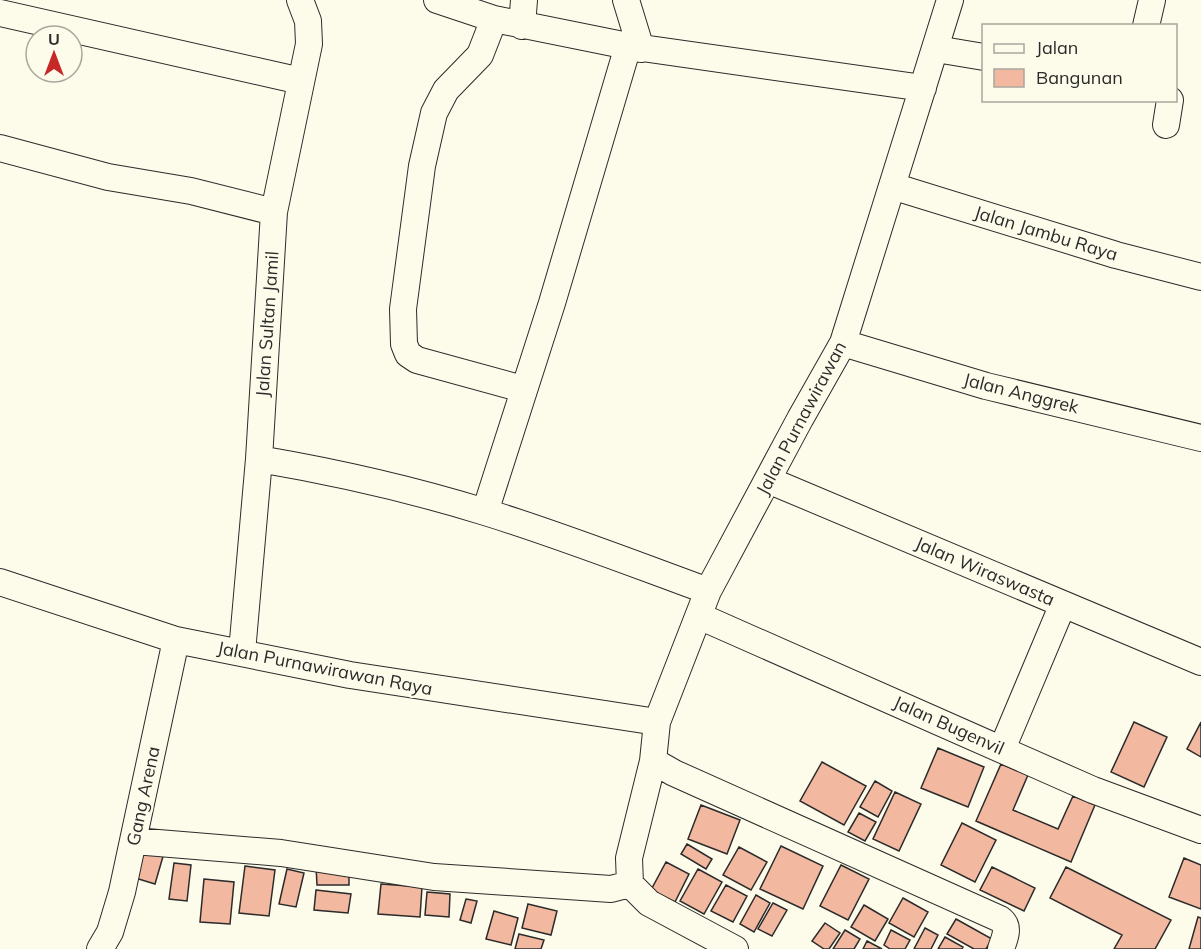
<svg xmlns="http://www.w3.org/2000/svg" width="1201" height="949" viewBox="0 0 1201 949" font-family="Mulish,sans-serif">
<rect width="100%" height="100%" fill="#fdfbea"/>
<!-- building -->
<path fill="#f2b8a0" stroke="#2b2b2b" stroke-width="1.5" d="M1134,722L1167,737L1144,787L1111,772Z
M1201,722V757L1187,749Z
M938,748L984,767L968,807L921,788Z
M822,762L866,786L844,825L800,801Z
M1001,764L1028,775L1013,810L1058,829L1073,796L1095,805L1071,862L976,821Z
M875,781L892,791L878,817L860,807Z
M895,792L921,804L899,851L873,839Z
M701,805L740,820L727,854L688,839Z
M859,813L876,822L865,841L848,832Z
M962,823L996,840L975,882L941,865Z
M687,844L712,859L706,869L681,854Z
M142,846L164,853L155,884L132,877Z
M781,846L823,866L803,909L760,889Z
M739,847L767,862L751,890L723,875Z
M1184,858L1201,865V909L1169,897Z
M666,862L689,874L675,902L651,890Z
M174,863L191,865L187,901L169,899Z
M349,865V885H317L316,866Z
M841,865L869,879L848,920L820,906Z
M245,866L275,870L269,916L239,913Z
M992,867L1035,888L1024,911L980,890Z
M1066,867L1171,920L1155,949H1114L1122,935L1050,898Z
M287,869L304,873L296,907L279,904Z
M698,869L722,882L704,914L680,901Z
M204,879L234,882L230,924L200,922Z
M381,884L422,887L420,917L378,914Z
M726,885L747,896L733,922L711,911Z
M316,890L351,894L348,913L314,910Z
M427,892L450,894L449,917L425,915Z
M756,895L770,903L754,932L740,924Z
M903,898L928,912L914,937L889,923Z
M466,899L477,901L471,923L460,920Z
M773,903L787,910L772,936L758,929Z
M528,904L557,911L551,935L522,928Z
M864,905L888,919L875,941L851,927Z
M494,911L518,918L511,945L486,939Z
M1198,917L1201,918V949H1189Z
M956,919L992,939L986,949H974L947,934Z
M825,923L840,933L829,949H824L812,941Z
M925,928L938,935L931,949H914Z
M845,930L860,939L854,949H833Z
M891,930L910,940L905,949H890L884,945Z
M519,934L544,940L541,949H515Z
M945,937L963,947L962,949H938Z
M867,941L882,949H863Z"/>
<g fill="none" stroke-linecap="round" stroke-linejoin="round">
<!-- minor casing -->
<g stroke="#2b2b2b" stroke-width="28">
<path id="minor" d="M437,0L494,19L628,46L923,88
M626,0L641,49
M0,13L301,81
M494,19L480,55L446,90L434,113L422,166L403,309L404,344L408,354L417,360L523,389
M522,26L524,0
M1146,26L1152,0
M936,49L984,57
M1166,125L1170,100
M0,148L108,177L191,191L274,212
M892,186L1116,255L1201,277
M843,343L986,386L1201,438
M259,459C335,472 411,489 485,512C560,535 634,564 708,591
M768,480L1201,662
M485,512L552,303L628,46
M0,582L176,640L350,675L657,722
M699,616L1093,790L1201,830
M242,652L259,459L274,212L309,44L308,21L300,0
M1002,749L1063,604
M653,761L674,773L1000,919C1011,927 1004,939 1001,949
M134,841L281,853L434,877L611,889L630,884
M100,949L110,932L122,892L176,640
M735,949L649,903L630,884L629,858L653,761L657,722L708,591L800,419L843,343L950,0"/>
</g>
<!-- minor -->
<use href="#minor" stroke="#fdfbea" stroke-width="26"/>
</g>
<g text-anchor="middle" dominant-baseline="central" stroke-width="4.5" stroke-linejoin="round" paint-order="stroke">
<!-- street labels -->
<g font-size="18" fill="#2b2b2b" stroke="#fdfbea">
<text transform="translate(1046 233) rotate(17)">Jalan Jambu Raya</text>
<text transform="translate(267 324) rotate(-86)">Jalan Sultan Jamil</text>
<text transform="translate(1021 393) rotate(14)">Jalan Anggrek</text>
<text transform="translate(801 418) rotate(-62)">Jalan Purnawirawan</text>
<text transform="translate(985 571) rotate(23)">Jalan Wiraswasta</text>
<text transform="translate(325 668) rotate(11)">Jalan Purnawirawan Raya</text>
<text transform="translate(949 725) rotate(24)">Jalan Bugenvil</text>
<text transform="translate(143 796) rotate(-78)">Gang Arena</text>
</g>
</g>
<!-- legend -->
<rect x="982" y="24" width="195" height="78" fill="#fdfbea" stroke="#a9a89e" stroke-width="1.5"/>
<rect x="994" y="44" width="30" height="9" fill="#fdfbea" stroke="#a9a89e" stroke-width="1.5"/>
<text x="1036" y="54" font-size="18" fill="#2b2b2b">Jalan</text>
<rect x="994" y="69" width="30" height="18" fill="#f2b8a0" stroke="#a9a89e" stroke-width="1.5"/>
<text x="1036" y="84" font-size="18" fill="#2b2b2b">Bangunan</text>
<!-- north arrow -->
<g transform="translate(54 54)"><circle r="28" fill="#fdfbea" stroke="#a9a89e" stroke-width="1.5"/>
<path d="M0-4.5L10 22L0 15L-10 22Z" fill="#c62828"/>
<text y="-9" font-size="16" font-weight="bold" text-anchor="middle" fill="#2b2b2b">U</text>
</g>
</svg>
